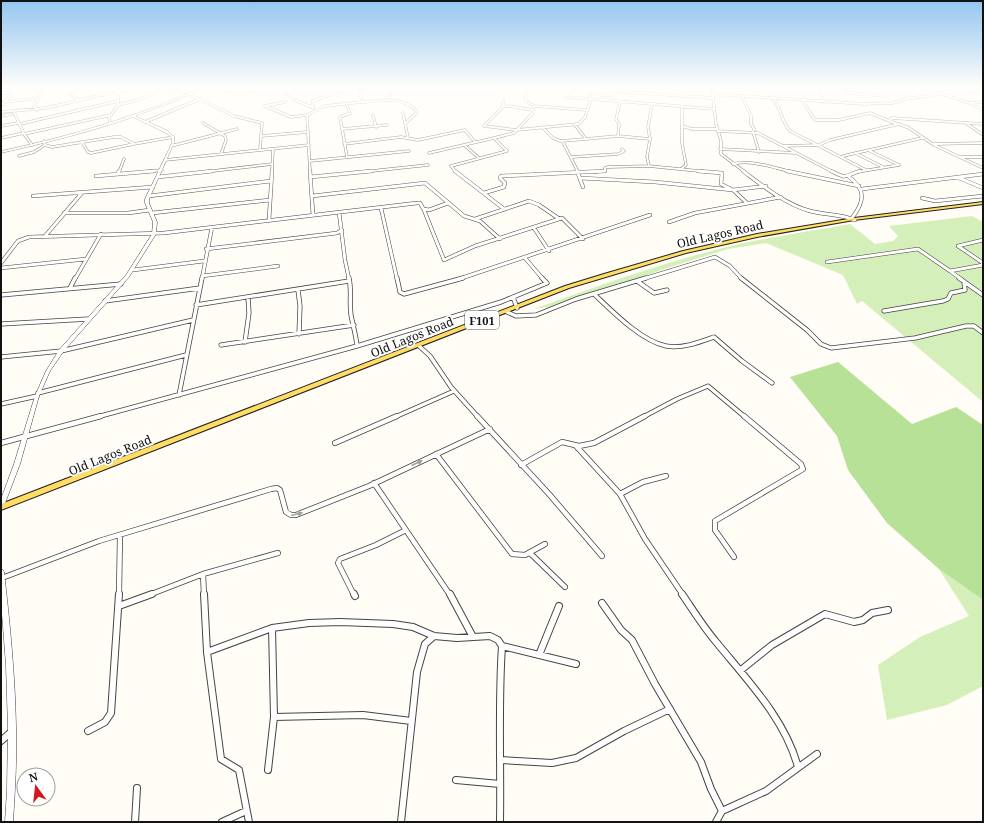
<svg xmlns="http://www.w3.org/2000/svg" width="984" height="823" viewBox="0 0 984 823" font-family="'Noto Serif',serif">
<rect width="100%" height="100%" fill="#fffdf5"/>
<!-- green -->
<path fill="#d4efb9" d="M972,216L983,222V402L862,301L857,304L843,275L766,243L728,249L664,269L569,304L534,309C595,287 656,265 719,249C762,238 806,232 850,224L875,244L893,241L898,236L889,226Z
M939,569L983,600V686L947,705L887,720L878,665L920,637L969,616Z"/>
<!-- forest -->
<path fill="#b6e197" d="M838,362L912,424L956,407L983,425V600L939,569L887,523L848,470L837,436L790,377Z"/>
<g fill="none" stroke-linecap="round" stroke-linejoin="round">
<!-- minor-far4 casing -->
<g stroke="#444" stroke-width="3">
<path id="minor-far4" d="M36,88L41,93L34,106L37,110
M217,88L239,95L262,88
M312,88L326,95
M389,88L390,95
M576,88L567,97L714,109
M611,88L612,95
M712,88L716,124L721,141V154L745,172
M777,88H790
M817,88L824,102
M845,88L849,93L884,96
M923,88L970,103L983,110
M165,89L192,93
M3,93H12
M120,93L135,88
M286,93L295,100L314,108
M611,93L626,92L713,98
M189,94L234,116L262,123L260,150
M589,94L613,96
M712,94L864,104L893,103L904,99L943,94
M742,96L751,116V124L754,129L753,132L759,152
M948,96L983,90
M773,98C781,108 781,121 790,131L866,170
M78,100L70,93L87,88
M802,100L815,120H839L870,113L897,124
M5,102L38,98
M362,102C382,101 403,95 417,112L406,123
M971,103L983,102
M118,105L137,100L166,88
M347,105L350,113L340,117L347,157
M1,106L12,93
M265,106L291,117L307,115L325,106L362,102L359,88
M265,106L285,102
M534,106L587,110
M312,107L313,101L347,88
M502,107L509,106L533,110
M1,112L46,108L119,91
M14,112L24,134L32,145
M403,113L408,138
M307,115L310,172
M373,115L376,127
M1,116L12,114
M890,120L892,118L983,124
M145,122L200,99
M110,123L109,118L118,105L119,88
M203,123L225,136L226,140L221,154
M966,123L983,135
M20,124L118,101
M575,125L586,139L618,136L650,139
M1,126L19,123
M484,126L516,130L579,124L585,117L591,99
M484,126L501,109L504,101
M682,126L692,129H717
M542,127L553,138L563,142L578,172
M342,129L387,125
M717,131L758,133L833,172
M24,134L111,115
M261,136L308,132
M618,136L619,124L616,119L620,103L622,102
M1,138L24,133
M44,141L45,145L52,147L114,137H121L134,144L173,137
M561,141L586,139
M82,142L88,152L91,153L134,144
M344,144L401,137L418,140L465,130L475,142
M934,144L983,143
M464,145L479,158
M171,146L237,129
M784,146L819,145L830,140L899,124L909,128L934,145L983,168
M720,149L796,153
M870,151L899,165
M429,153L494,138
M855,153L883,167
M19,156L34,152L45,145
M843,156L922,138
M572,157L618,154L624,151L622,149
M961,157H983
M165,160L309,145
M310,161L409,151
M733,164C751,159 774,168 792,172
M649,166L647,157L650,139L648,127L652,104
M681,169L686,165L682,143V107
M119,172L124,159
M143,172L162,170
M204,172L272,164
M272,172L273,149
M362,172L428,165
M456,172L451,166L507,151L494,138L514,133L532,114L534,106L526,101L525,88
M595,172L605,171V168L608,167L649,166L709,172
M857,172L899,165"/>
</g>
<!-- minor-far3 casing -->
<g stroke="#444" stroke-width="4">
<path id="minor-far3" d="M310,171L313,215
M455,171L504,209
M577,171L583,187
M698,171L722,173L721,184L733,190L747,203
M743,171C763,186 785,204 810,211C825,215 841,214 855,220
M787,171L859,186
M831,171C849,180 843,176 860,171
M118,173L119,171
M96,176L154,171
M158,177L213,171
M310,177L372,171
M849,177C867,190 864,202 852,218
M580,178L655,182L733,190L766,186
M959,178L983,188
M862,189L983,174
M484,193L504,187L505,183L500,178L501,176L605,171
M33,196L153,187
M149,196L271,181
M312,196L425,183L464,216L480,221L500,239
M922,198L935,201L983,196
M381,208L397,279
M424,209L429,210L448,203
M339,212L345,260L349,279
M64,213H128L150,210
M152,213L270,200
M475,219L529,201L539,205L558,218
M269,220L272,171
M669,222L695,213L781,197
M534,228L549,251
M45,236L81,194
M958,246L983,263
M958,246L983,240
M206,249L337,233L342,230
M525,258L543,279
M827,262L918,249L950,271
M1,263L18,241L29,237L164,233L417,203H420L424,210L444,260L475,246L562,218L583,239
M1,268L86,259
M133,270L204,261
M202,276L278,266
M75,279L101,234
M202,279L212,227
M459,279L650,215
M643,279L715,257L730,266L742,279
M961,279L950,271L983,265"/>
</g>
<!-- minor-far2 casing -->
<g stroke="#444" stroke-width="5">
<path id="minor-far2" d="M349,278C352,291 349,302 351,315C353,326 356,335 357,346
M397,278L400,292L404,294L463,278
M741,278L807,330L821,344L831,348L915,338L966,326H974L983,333
M959,278L983,295
M637,281L654,293L667,290
M70,288L75,278
M298,290L300,306L299,334
M594,294C612,311 641,341 666,346C682,349 700,342 714,337L742,361L772,383
M1,295L121,284
M513,297L517,308
M105,301L200,288
M196,305L349,281
M884,311L943,301L948,299L951,293L965,290L964,282
M507,312L516,316L536,315L576,299L646,278
M1,324L88,319
M245,342L249,313L248,297
M221,345L354,325
M419,346L430,356L451,387L478,417
M1,357L61,351L193,320
M38,393L186,355
M179,395L202,278
M1,404L37,396
M97,417L357,346L501,302L547,283L542,278
M395,417L454,391
M643,417L677,399L708,386L745,417"/>
</g>
<!-- minor-far1 casing -->
<g stroke="#444" stroke-width="6">
<path id="minor-far1" d="M477,416L549,494L602,556
M1,443L101,416
M335,443L397,416
M576,446L620,494L645,539L683,595
M436,454L512,554L525,555L545,544
M521,465L562,442L579,446L594,443L645,416
M374,483L450,595
M620,494L643,482L666,476
M530,553L565,587
M734,557L715,530V521L803,469L801,464L744,416
M203,574L204,595
M2,578L99,541L271,489L277,488L280,490L286,512L291,515H296L369,486L490,429
M119,595L120,535
M149,595L203,574L278,553
M354,595L338,563L340,559L376,545L406,530"/>
</g>
<!-- minor casing -->
<g stroke="#444" stroke-width="8">
<path id="minor" d="M204,594L207,652L221,759L239,770L249,822
M354,594L355,596
M450,594L473,637
M682,594C693,610 704,628 717,643C748,681 785,719 798,767
M602,603L621,630L632,640L655,684L701,762L711,789L722,811
M119,606L152,594
M502,646L576,664
M207,652L272,628L309,623L340,622L393,624L413,627L434,636L457,638L490,636L498,640L502,646C498,705 501,763 500,822
M539,655L559,606
M741,670L772,645L825,614L854,622L863,620L872,613L888,610
M274,717L363,715L411,721
M88,731L105,722L111,713L119,594
M1,741L11,732
M501,760L552,763L576,758L624,731L670,709
M268,770L274,717L272,628
M456,780L500,784
M135,822L137,788
M222,822L246,811
M401,822L417,672L425,644L434,636
M716,822L722,811L766,791L817,754"/>
</g>
<!-- tertiary casing -->
<g stroke="#444" stroke-width="1">
<path id="tertiary" d="M201,88H204L180,99L135,116L168,131L174,137V143L149,199V203L157,222L156,234L129,277L63,352L50,371L39,396L20,464L4,506L3,508L1,509V499L14,464L35,396L46,371L59,350L126,275L152,234L153,222L145,203V199L172,143V137L166,133L133,117C90,132 45,143 1,153V151C71,136 136,117 201,88Z
M1,569L3,570L4,572C10,624 15,675 16,727C17,759 15,790 13,822H5L7,791L8,728L6,665L1,601Z"/>
</g>
<!-- primary casing -->
<g stroke="#222" stroke-width="2">
<path id="primary" d="M983,202V204L854,220L757,237L686,253L569,288L1,510V504L565,286L604,274L683,251L757,234L854,218Z"/>
</g>
<!-- minor-far4 -->
<use href="#minor-far4" stroke="#fff" stroke-width="2"/>
<!-- minor-far3 -->
<use href="#minor-far3" stroke="#fff" stroke-width="3"/>
<!-- minor-far2 -->
<use href="#minor-far2" stroke="#fff" stroke-width="3.5"/>
<!-- minor-far1 -->
<use href="#minor-far1" stroke="#fff" stroke-width="4.5"/>
<!-- minor -->
<use href="#minor" stroke="#fff" stroke-width="6"/>
<!-- tertiary -->
<use href="#tertiary" fill="#fff" fill-rule="evenodd"/>
<!-- primary -->
<use href="#primary" fill="#ffdd65" fill-rule="evenodd"/>
</g>
<!-- one-way arrows -->
<defs><path id="oneway-solid" d="M-6-.8H1V-3.2L6.5 0L1 3.2V.8H-6Z"/></defs>
<g fill="#a0a0a0">
<use href="#oneway-solid" transform="translate(417 463) rotate(-25)"/>
<use href="#oneway-solid" transform="translate(297 514) rotate(-14)"/>
</g>
<!-- sky -->
<linearGradient id="sky" x2="0" y2="1"><stop stop-color="#93c5f0"/><stop offset="0.43" stop-color="#fffefa"/><stop offset="1" stop-color="#fffefa" stop-opacity="0"/></linearGradient>
<rect width="984" height="203" fill="url(#sky)"/>
<g text-anchor="middle" dominant-baseline="central" stroke-width="4" stroke-linejoin="round" paint-order="stroke">
<!-- shield labels -->
<rect fill="#fff" stroke="#585858" stroke-width="1" x="465" y="311" width="34" height="18" rx="3"/>
<g font-size="11" font-weight="bold" fill="#111">
<text x="482" y="320">F101</text>
</g>
<!-- street labels -->
<g font-size="12" fill="#111" stroke="#fff">
<text transform="translate(720 234) rotate(-13)">Old Lagos Road</text>
<text transform="translate(412 337) rotate(-22)">Old Lagos Road</text>
<text transform="translate(110 455) rotate(-22)">Old Lagos Road</text>
</g>
</g>
<!-- border -->
<rect width="984" height="823" fill="none" stroke="#111111" stroke-width="4"/>
<!-- north arrow -->
<g transform="translate(36 787) rotate(345)"><circle r="19" fill="#ffffff" stroke="#a0a0a0"/>
<path d="M0-3L7 15L0 10L-7 15Z" fill="#d1191d"/>
<text y="-6" font-size="11" font-weight="bold" text-anchor="middle" fill="#111111">N</text>
</g>
</svg>
